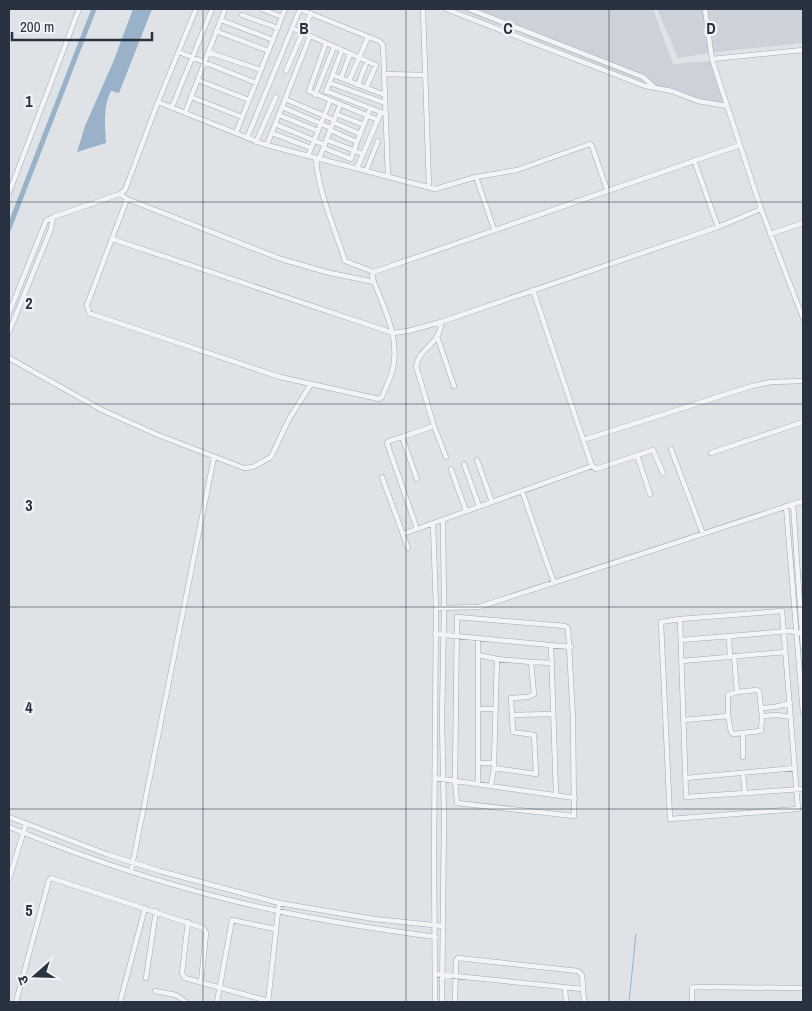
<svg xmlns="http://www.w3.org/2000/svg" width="812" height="1011" viewBox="0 0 812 1011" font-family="'Archivo Narrow','Noto Sans Devanagari',sans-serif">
<rect width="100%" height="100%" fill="#dfe3e8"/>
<!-- built -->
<path fill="#cdd2da" d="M458,9H653L673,64L710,61L727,106L691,101Z
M657,9H803V43L716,52L678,58Z"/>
<!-- water -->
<path fill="#9ab2c9" d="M133,9H152L119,93L111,91C103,106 105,126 106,143L77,152L85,126L114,60Z"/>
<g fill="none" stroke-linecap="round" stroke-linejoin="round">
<!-- stream -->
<path stroke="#9ab2c9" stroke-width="1" d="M629,1002L636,934"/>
<!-- canal -->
<path stroke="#9ab2c9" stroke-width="5" d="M9,228L94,9"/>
<!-- minor casing -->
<g stroke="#a4aab2" stroke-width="5.5">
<path id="minor" d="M262,9L282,17
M299,9L379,41L383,45L388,176
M423,9L429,187
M446,9L645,86L672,91L698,101L727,106
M469,9L643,77L654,87
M705,9L712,59L719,81L761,209L803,318
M242,15L278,28
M221,20L273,40
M292,28L376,65L366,88
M216,31L269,51
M326,43L309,91L378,120
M179,52L256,83
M208,52L261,70
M712,59L803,50
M286,71L311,13
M385,74L425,75
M333,75L385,95
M341,78L350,54
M198,80L249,100
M349,81L368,37
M330,83L385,103
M358,85L367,61
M326,91L383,113
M326,92L342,50
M315,95L334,47
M191,97L242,117
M285,99L334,120
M158,102L263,144L435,189L476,177L494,229
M172,107L212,9
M282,107L331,128
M185,113L225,9
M336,114L364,125
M279,115L318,131
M333,122L360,134
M275,124L325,145
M330,130L357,142L370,109
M236,133L285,9
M272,133L311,148
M247,138L300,9
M327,140L363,154L381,112
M256,142L276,97
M267,145L310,36
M324,148L351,159L357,142
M308,156L330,101
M316,158C317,188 336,232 345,261L374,272
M319,159L340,105
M357,168L363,154
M366,171L378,141
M476,177L517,170L590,144L592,146L607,190
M9,193L79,9
M120,194L127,199L281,259L330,273L374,282
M127,199L87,305L89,313L280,377L379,399L382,397C385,389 389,381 392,372C401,341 385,310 374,282L372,276L374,272L740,145
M718,227L761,209
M770,234L803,223
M112,239L393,333L408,331L441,322
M9,313L46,221L53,217L120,194L125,190L158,102L196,9
M9,332L51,229L53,217
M437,336L454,386
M9,358L102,410L158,435L244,468L253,467L271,457L289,419L311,384
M434,426L446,457
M402,437L389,441L387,443L417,529
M583,440L752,386L771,382L803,381
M671,449L703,534
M711,453L803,422
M637,455L650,494
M477,460L492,502
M464,464L479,506
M592,466L596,469L653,450L663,473
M451,469L466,511
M382,477L408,548
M417,479L402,437L434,426L416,366C420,347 441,344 441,322L718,227L694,160
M522,491L554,583
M793,504L803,648
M786,506L803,713
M433,524L436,608L434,854L435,1002
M403,534L592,466L533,290
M436,608L479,607L803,501
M782,611L798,809L670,819L661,622L680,619Z
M457,617L565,626L568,628L573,718L574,816L457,803L455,780Z
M680,619L686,797L803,789
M435,634L571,647
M729,636L730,657
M681,640L790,631L799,633
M551,645L556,795
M478,655L497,659
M734,656L737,692L756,690L759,691L762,716
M682,661L785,652
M531,662L552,663
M761,708L775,707L790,703
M478,709H496
M728,716V695L737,692
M684,720L728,716L731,732L733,734L761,731L762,716L777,715L791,717
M743,757V733
M478,763H494L497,659L531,662L534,694L528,697L511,698L512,715L553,714
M494,763V768L536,774L534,735L513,732L512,715
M743,774L745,793
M435,778L575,798
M686,778L795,768
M478,783V639
M491,785L494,768
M9,817L109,855L160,871L279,903L374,919L443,926
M9,827C95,862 187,892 278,911C330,922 383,930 436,937
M131,871L214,457
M9,879L26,824
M188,922L182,973L185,978L268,1001
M435,974L583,989
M146,978L156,911
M565,988L566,1002
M155,991L176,995L186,1002
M16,1002L49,880L51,878L203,928L206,933L201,982
M120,1002L145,908
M217,1002L232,920L275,929
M268,1002L279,903
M442,1002L444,818L442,720L444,608L443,520
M455,1002L456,960L458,958L578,971L582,975L584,1002
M692,1002V988L695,987L803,988"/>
</g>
<!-- minor -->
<use href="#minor" stroke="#f2f4f7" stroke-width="4.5"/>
</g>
<!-- grid -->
<path fill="none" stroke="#283240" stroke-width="1" stroke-opacity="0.55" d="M203,9V1002M406,9V1002M609,9V1002M9,202H803M9,404H803M9,607H803M9,809H803"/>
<g font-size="16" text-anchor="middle" font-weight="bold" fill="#283240" stroke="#eff2f6" stroke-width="5" stroke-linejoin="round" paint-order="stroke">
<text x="304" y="34">B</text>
<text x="508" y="34">C</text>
<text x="711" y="34">D</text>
<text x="29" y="107">1</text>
<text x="29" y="309">2</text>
<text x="29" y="511">3</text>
<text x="29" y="713">4</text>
<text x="29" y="916">5</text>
</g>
<!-- border -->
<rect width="812" height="1011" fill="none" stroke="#283240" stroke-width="20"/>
<!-- north arrow -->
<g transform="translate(35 976) rotate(250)" stroke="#eff2f6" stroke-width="4" paint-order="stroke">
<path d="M0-4L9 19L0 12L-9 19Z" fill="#283240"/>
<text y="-8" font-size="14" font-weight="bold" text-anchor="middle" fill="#283240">उ</text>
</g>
<!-- scale -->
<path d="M12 32v8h140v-8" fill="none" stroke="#283240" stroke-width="2.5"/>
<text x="20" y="32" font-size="15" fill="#283240" stroke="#eff2f6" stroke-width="4" paint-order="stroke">200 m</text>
</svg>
